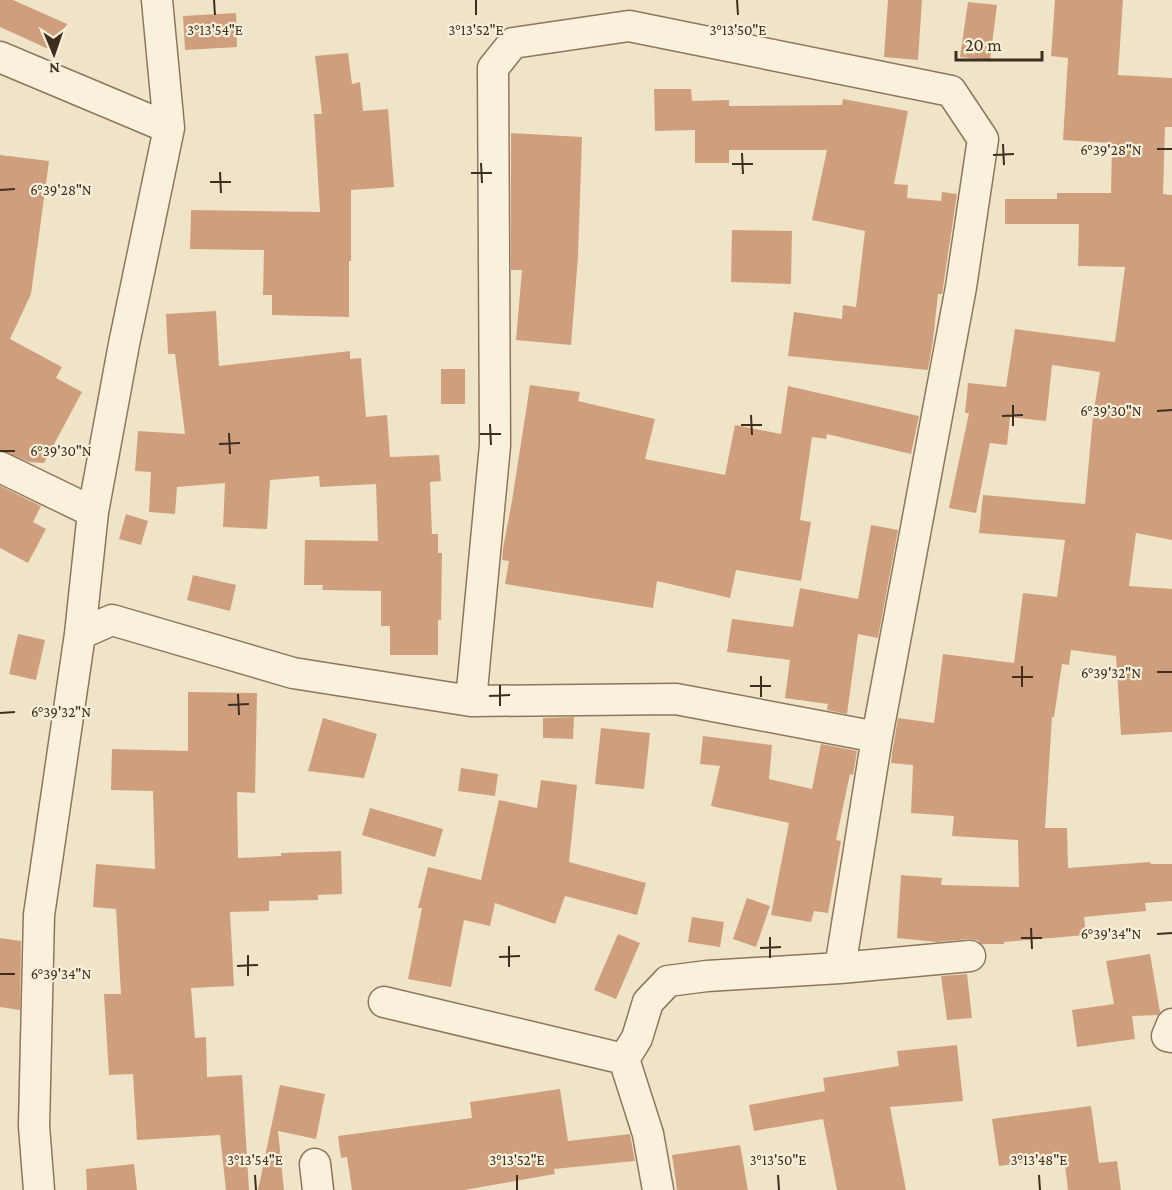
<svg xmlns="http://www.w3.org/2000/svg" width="1172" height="1190" viewBox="0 0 1172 1190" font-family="'Crimson Pro',serif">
<rect width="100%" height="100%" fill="#f0e4c8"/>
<!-- building -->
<path fill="#cf9f7d" d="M0,0H13L67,24L55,52L0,27Z
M888,0H922L918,60L884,57Z
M1055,0H1123L1118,75L1172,78V127H1165L1163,194L1172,195V540L1136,533L1129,586L1172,589V732L1121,735L1116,656L1071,650L1069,665L1062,664L1054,717H1052L1045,828H1067L1068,868L1150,862L1151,864H1172V901L1145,903L1146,911L1084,917L1086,935L1004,942V944H981L977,940L969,939L937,942L897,938L901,875L942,878L941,885L1019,887L1018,840L952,836L954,816L911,813L913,765L891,763L892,753L898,718L934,723L943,654L1014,663L1023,593L1057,597L1065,540L979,533L983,495L1085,504L1093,416L1100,372L1052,365L1046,421L1010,417L1007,445L990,443L976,513L949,508L969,413H965L968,383L1006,387L1015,329L1115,342L1125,267L1078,266L1079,224H1005V199H1057V193H1111L1112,143L1063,140L1068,58L1051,56Z
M968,2L997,5L990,60L960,57Z
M236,13L237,47L185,50L183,16Z
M348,53L352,84L360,82L363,111L388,109L394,187L351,190V261H349V317L272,315V295H263L264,250L190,249L191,210L320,212L314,114H322L315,56Z
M654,89H691L692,101L729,100V106L842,105L843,99L908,111L894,184L908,185L907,198L941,201L942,192L957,194L942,294H938L933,340L928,370L788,356L794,312L842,319L843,305L856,307L865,231L812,220L827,150H729V163H695V130L655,131Z
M511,133L582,137L578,257L571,345L516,340L522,270H511Z
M0,155L49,161L31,294L10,339L62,367L56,378L82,392L44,463L29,462L0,450Z
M732,230L792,231L791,284L731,282Z
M216,311L219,366L350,351V359L361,358L366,417L387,415L390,457L439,455L441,481L430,482L432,534H438V553H442L441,620H438V655H390V626H381V591L322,590L323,585H304L305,540L378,541L376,484L320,487L319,476L270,480L267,529L223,527L225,483L177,487L175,514L149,512L151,472L135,471L138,431L185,434L175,354H168L166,314Z
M441,369H465V404H441Z
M530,385L580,392L578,401L655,419L645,459L725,475L735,425L781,434L788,386L919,416L911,454L827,434L826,439L812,437L800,520L811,522L801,581L736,570L730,598L657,581L653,608L505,584L509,561L502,560L503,548L512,501Z
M0,486L41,506L33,522L46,529L28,563L0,548Z
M126,514L148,521L141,545L119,539Z
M871,525L898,530L878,638L858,634L847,714L827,710L828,704L785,698L790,660L727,652L732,619L793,627L800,588L858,599Z
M193,575L236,585L230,611L187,600Z
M18,634L45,640L36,680L9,674Z
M188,692L257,693L255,793L237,792L238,858L281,856V853L341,851L342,894L318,895V900L269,901V911L230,912L234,986L191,988L195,1038L206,1037L207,1077L242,1075L249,1190H226L220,1135L137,1140L133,1074L109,1075L104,994H121L116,909L93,907L96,864L155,869L153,791L111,790L112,749L188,751Z
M574,717L573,739L543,738V718Z
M323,718L377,734L364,778L308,771Z
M601,728L650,733L644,789L595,784Z
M703,736L772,745L769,779L812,789L821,744L857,751L853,775L850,774L836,840L841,841L828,913L814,911L811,922L771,915L789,823L711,806L720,766L700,764Z
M461,768L498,774L495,796L458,791Z
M541,780L577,785L569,862L646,883L637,915L565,896L555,924L495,903L490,926L464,920L451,987L408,979L422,908H418L428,867L481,880L499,800L537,808Z
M370,808L443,829L435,857L362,835Z
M747,898L770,906L756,947L733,939Z
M692,917L724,922L720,947L688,942Z
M618,934L640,943L616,999L594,990Z
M0,938L21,941L20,1010L0,1007Z
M1150,954L1160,1012L1158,1015L1132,1016L1135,1039L1077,1047L1072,1010L1114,1004L1106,961Z
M967,974L972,1018L947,1020L941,976Z
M957,1045L963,1101L890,1107L906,1190H837L823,1119L754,1131L749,1105L825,1091L823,1078L899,1066L897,1051Z
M280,1085L325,1094L316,1139L278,1131L284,1190H258Z
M560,1089L568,1141L630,1134L635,1161L554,1169L555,1174L464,1190H352L347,1157L341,1158L338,1136L472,1118L470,1102Z
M1091,1106L1099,1163L1117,1161L1121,1190H1068L1064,1157L999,1166L992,1119Z
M740,1145L748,1190H677L672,1155Z
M134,1164L137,1190H87L86,1169Z"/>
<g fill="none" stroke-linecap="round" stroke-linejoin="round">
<!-- minor casing -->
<g stroke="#8d765c" stroke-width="33">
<path id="minor" d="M0,57L169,128
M0,467L93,512
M80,634L112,620L293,673L471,701L676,699L877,737
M471,701L495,445L493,68L513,43L629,26L951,91L983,139L961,287L877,737L840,968
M384,1002L624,1059
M1172,1024L1167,1036L1172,1037
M315,1164L318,1190
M39,1190L34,1126L39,915L80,634L93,512L124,344L169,128L157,0
M658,1190L648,1134L624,1059L637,1038L648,1002L668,981L707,976L840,968L970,956"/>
</g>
<!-- minor -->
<use href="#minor" stroke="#faf1dc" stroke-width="30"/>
</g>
<!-- ticks -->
<path fill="none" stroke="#3d2e20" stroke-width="2" d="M214,0L215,15M476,0V15M737,0L738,15M1003,144L1004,165M1157,149H1172M742,153L743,174M993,155L1014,154M481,163L482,183M732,164H753M220,172L221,193M471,173H492M210,182H231M0,190L15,189M1013,405V426M1157,411L1172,410M751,415L752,435M1002,416L1023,415M490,424L491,445M741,425H762M229,433L230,454M480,434H501M219,444L240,443M0,451H15M1022,666V687M1157,672H1172M761,676V697M1012,677H1033M500,685V706M750,686H771M238,694L239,715M489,696L510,695M228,705L249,704M0,713L15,712M1031,928L1032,949M1157,934L1172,933M770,937V958M1021,938H1042M509,946V967M760,948L781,947M248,955V976M499,957L520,956M237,966L258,965M0,974H15M255,1175L256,1190M517,1175V1190M778,1175L779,1190M1039,1175L1040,1190"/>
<g font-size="15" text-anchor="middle" fill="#3d2e20" stroke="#f7eed8" stroke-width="4.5" stroke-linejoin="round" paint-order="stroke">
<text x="215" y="35">3°13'54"E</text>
<text x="476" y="35">3°13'52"E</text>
<text x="738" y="35">3°13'50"E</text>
<text x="1111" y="155">6°39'28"N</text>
<text x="61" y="195">6°39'28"N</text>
<text x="1111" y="416">6°39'30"N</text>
<text x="61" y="456">6°39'30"N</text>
<text x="1111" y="678">6°39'32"N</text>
<text x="61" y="717">6°39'32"N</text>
<text x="1111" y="939">6°39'34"N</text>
<text x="61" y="979">6°39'34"N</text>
<text x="255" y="1165">3°13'54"E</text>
<text x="517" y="1165">3°13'52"E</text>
<text x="778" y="1165">3°13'50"E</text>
<text x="1039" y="1165">3°13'48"E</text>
</g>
<!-- north arrow -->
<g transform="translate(54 54) rotate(178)" stroke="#f7eed8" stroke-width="4.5" paint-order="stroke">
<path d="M0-4.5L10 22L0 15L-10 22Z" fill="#3d2e20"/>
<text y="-9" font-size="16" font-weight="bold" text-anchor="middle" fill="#3d2e20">N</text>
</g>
<!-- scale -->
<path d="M956 51v9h86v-9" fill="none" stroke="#3d2e20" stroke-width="3"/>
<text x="965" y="51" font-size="18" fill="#3d2e20" stroke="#f7eed8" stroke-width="4.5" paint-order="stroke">20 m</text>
</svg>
